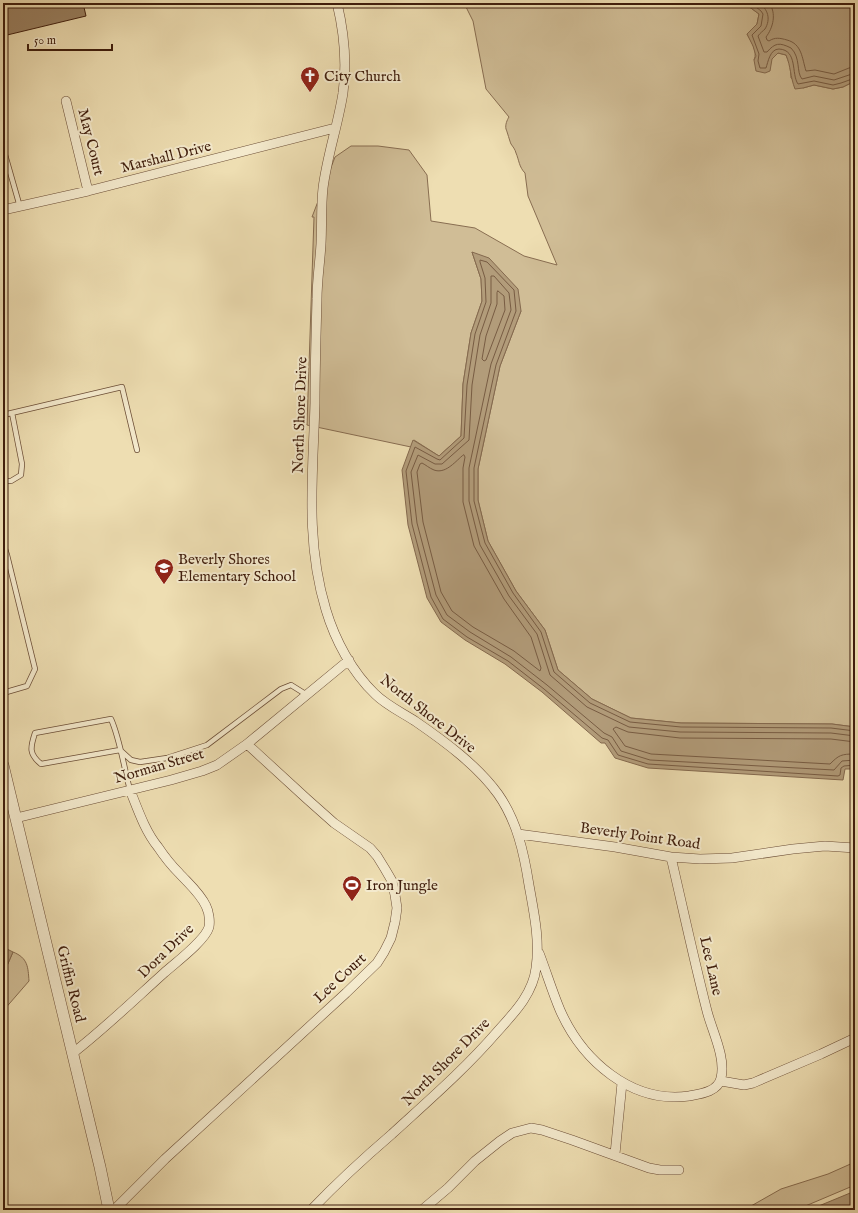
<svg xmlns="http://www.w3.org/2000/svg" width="858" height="1213" viewBox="0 0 858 1213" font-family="'IM FELL English',serif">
<rect width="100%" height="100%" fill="#eedeb2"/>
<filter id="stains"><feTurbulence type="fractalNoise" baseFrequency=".005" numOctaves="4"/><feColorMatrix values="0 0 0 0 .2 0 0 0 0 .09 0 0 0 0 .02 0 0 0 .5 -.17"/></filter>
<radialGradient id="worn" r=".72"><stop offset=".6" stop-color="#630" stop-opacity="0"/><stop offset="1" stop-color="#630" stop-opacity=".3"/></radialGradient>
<!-- green -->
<path fill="#d0bd96" stroke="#886d51" d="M464,3H744L759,14L757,24L747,34C751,42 758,51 754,60L772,59L778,53L786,55L790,65L791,78L803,88L814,85L833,89L843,87L855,81V727L832,724L681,723L631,718L592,699L558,670L545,630L516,591L488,541L478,500V469L500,366L521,311L472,252L481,279L482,301L471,333L463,384L461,436L439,456L414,440L411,447L307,425L314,217H312L335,157L351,146H378L409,150L427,175L431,221L475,228L524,256L557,265L528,196L525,173C519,167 519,160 516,153C515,149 513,147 511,144C510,142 507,131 506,129C505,125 507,120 509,117L486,89L473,21Z
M13,952C28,958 28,967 29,981L3,1011V975Z
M855,1162V1185L796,1210H744L781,1189L828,1174Z"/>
<!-- water -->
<path fill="#b29c7a" stroke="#84694e" d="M744,3H855V81L843,87L833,89L814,85L803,88L795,89C790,76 791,67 786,55L778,53L772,59L770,71L765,73L756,71L754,60L756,56L753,46L747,34L757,24L759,14Z
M472,252L489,258L518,289L521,311L500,366L478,469V500L488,541L516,591L545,630L558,670L592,699L631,718L681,723L832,724L855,727V769H845L843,780L648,768L615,758L605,743H601L542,692L505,664L465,640L441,622L427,598L408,525L402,470L413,440L439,456L461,436L463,384L471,333L482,301L481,279Z
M3,949H7L13,952L3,975Z
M855,1191V1210H809Z"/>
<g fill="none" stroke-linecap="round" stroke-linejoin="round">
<!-- shore -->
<path stroke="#785c43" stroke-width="1" d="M751,3L761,11L763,14L761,26L752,35L759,54L758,61L760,68H766C768,62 770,49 779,49C798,50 791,74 798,84L814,81L833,85L841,83L855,78
M759,3C768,9 771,19 765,29C763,31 760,33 758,36L764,52H767C775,43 779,42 791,48C801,58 796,72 802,79L814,76L834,80L855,73
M769,3C777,13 773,28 766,37L767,40L769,41C775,37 780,38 787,40C802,44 802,58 806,71L815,70L834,74L849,68L855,67
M498,291L504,296L505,310L486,360L484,361L482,359L486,336L497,304V293Z
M464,455L465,457L463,468V502L474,546L504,599L531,637L541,668L540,671L514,651L473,627L452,611L441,592L423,522L417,472L420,464L422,463C426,465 429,468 434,470C445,474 454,463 462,456Z
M855,731L831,728L681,727L630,722L590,703L554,672L541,632L513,593L485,543L474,501V468L496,365L516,311L514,290L487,262L480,260V262L485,278L486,302L475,334L467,385L464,438L440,460L437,459L415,447L406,471L412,524L431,597L443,619L467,637L508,661L544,689L602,738L608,740L618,755L648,764L838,776L840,775L841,768L844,766L855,765
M855,736L831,733L680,732L629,727L587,707L550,675L537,634L509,596L480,545L469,501V468L491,364L511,310L509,293L494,276H491V303L480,335L472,385L469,440L442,464H435L418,455L411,472L417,523L436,595L447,615L470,632L511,657L547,685L604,733L612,737L621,751L650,760L834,770L842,761L855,760
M855,742L831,739L680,738L628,732L616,727L613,729L625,746L651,754L830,764C839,755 841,754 855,754"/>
</g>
<!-- building -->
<path fill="#9a8162" stroke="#3f1d0c" d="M10,3H83L86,16L3,36V5Z"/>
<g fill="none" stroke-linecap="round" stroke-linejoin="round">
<!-- service casing -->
<g stroke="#6b4d36" stroke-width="6">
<path id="service" d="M3,148L6,158
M3,159L6,158L20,207
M3,415L122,387L137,450
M3,481H11L21,475L22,464L12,413
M3,543L7,555L35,669L27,686L3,693
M130,790C124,768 120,739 111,719L35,733C30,748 29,754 41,764L120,750L131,760L140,762L167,758L207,745L281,689L291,685L307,695"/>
</g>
<!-- minor casing -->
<g stroke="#6b4d36" stroke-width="10">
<path id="minor" d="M66,101L88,191
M3,210L88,191L335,128
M16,818L171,780L202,771L217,765L247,744L349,660
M518,834L615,847L671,857L700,859L732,858L793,849L825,846L855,848
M539,953C546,971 552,991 560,1010C582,1060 631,1104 689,1096C700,1094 718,1092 721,1078C726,1057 712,1031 707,1011C694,960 683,909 671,857
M73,1053C105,1028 134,1000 164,973C175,963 205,941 209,927C210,921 209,912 206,906C200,893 188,883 179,873C171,865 164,856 158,847C145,831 138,810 130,790
M721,1081L744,1085L753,1083L821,1054L855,1038
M615,1154L622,1083
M114,1210L165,1159L346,993L377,963L384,952L391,938L395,922L397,908L395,895L392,881L385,869L377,856L370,848L334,823L307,799L247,744
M311,1210C337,1183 364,1158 392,1134C428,1101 465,1069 497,1032C513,1014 533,994 536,968C540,940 534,913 529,885C524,853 517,821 498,794C477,765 444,741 415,721C401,712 386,705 375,694C352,672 335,640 326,610C305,541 313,474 315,403C315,369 316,334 317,299C317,280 320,262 321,244C322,225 321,206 323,188C327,156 338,125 343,93C347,63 344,32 337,3
M422,1210L448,1188L475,1161L500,1141L512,1133L531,1128L542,1130L572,1140L649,1168L660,1170H679"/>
</g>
<!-- tertiary casing -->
<g stroke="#6b4d36" stroke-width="12">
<path id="tertiary" d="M3,765L100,1167L109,1210"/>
</g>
<!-- service -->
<use href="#service" stroke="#f4eacd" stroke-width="4.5"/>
<!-- minor -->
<use href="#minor" stroke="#f4eacd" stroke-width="9"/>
<!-- tertiary -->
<use href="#tertiary" stroke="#f4eacd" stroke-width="11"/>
</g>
<!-- icons -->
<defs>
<g id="church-pin" transform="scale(1)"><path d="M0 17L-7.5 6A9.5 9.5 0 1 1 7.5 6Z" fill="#8f2418" stroke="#f4eacd"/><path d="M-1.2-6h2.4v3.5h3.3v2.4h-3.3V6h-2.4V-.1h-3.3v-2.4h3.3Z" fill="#fff"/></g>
<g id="school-pin" transform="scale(1)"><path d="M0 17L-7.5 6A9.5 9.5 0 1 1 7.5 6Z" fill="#8f2418" stroke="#f4eacd"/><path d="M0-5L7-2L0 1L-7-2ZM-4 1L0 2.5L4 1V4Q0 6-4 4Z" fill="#fff"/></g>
<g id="stadium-pin" transform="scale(1)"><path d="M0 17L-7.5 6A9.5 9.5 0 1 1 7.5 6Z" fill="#8f2418" stroke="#f4eacd"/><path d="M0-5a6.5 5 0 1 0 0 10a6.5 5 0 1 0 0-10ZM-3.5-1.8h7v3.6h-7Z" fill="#fff"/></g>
</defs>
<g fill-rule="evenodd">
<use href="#church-pin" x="310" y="76"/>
<use href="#school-pin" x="164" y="568"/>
<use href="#stadium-pin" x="352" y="885"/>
</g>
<g text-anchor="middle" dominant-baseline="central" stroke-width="4" stroke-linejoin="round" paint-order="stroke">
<!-- poi labels -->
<g font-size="15" fill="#3f1d0c" stroke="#f4eacd" text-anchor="start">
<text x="324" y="76">City Church</text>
<text x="178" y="559">Beverly Shores<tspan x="178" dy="17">Elementary School</tspan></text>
<text x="366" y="885">Iron Jungle</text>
</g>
<!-- street labels -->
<g font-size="15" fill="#3f1d0c" stroke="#f4eacd">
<text transform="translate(91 142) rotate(76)">May Court</text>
<text transform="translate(166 157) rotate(-14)">Marshall Drive</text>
<text transform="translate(300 415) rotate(-88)">North Shore Drive</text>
<text transform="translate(428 714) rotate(38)">North Shore Drive</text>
<text transform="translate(159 766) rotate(-16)">Norman Street</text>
<text transform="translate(640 836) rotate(8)">Beverly Point Road</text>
<text transform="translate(166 951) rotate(-44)">Dora Drive</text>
<text transform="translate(711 966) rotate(77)">Lee Lane</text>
<text transform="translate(340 978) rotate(-43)">Lee Court</text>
<text transform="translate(71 984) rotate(76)">Griffin Road</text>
<text transform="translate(446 1062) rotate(-45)">North Shore Drive</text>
</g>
</g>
<!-- margin -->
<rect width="858" height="1213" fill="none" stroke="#eedeb2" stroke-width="16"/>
<rect x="4" y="4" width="850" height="1205" fill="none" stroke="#3f1d0c" stroke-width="2"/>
<rect x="8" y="8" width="842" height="1197" fill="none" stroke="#3f1d0c"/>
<!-- scale -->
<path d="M28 44v6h84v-6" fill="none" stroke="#3f1d0c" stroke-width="2"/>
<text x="34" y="44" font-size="12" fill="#3f1d0c" stroke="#f4eacd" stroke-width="3" paint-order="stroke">50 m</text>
<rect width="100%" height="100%" filter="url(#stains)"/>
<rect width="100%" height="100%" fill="url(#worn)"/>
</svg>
